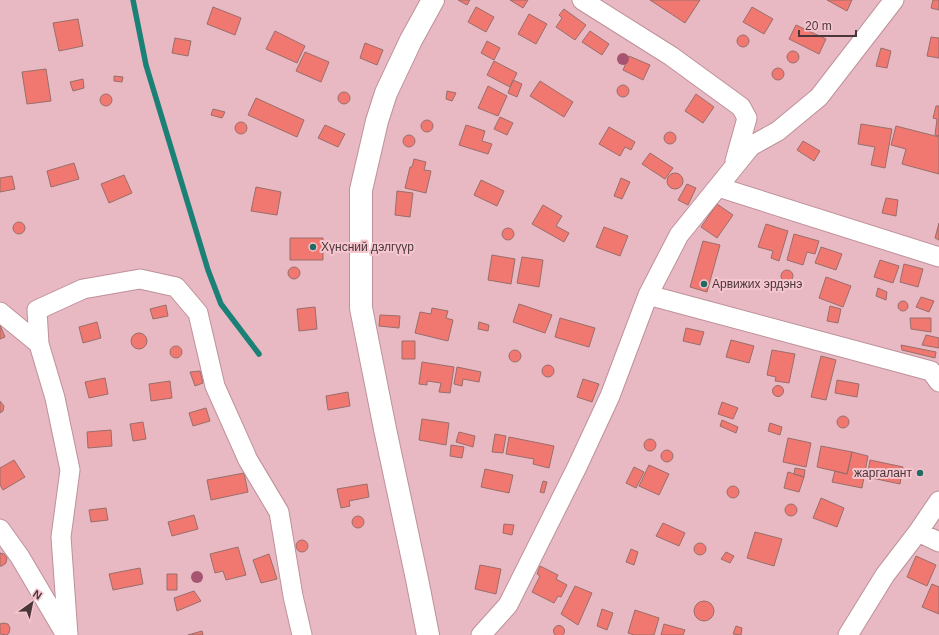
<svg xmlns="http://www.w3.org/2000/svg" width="939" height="635" viewBox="0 0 939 635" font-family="Helvetica,sans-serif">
<rect width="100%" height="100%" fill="#e8b9c2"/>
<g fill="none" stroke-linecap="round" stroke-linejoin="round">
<!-- stream -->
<path stroke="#1b8177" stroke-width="5.5" d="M133,0L146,65L208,270L221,304L259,354"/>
</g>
<!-- building -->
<path fill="#f07871" stroke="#996e6a" d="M458,0H470L467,5Z
M510,0H528L523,8Z
M650,0H700L685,23Z
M827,0H852L847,11Z
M933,0H939V10L931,8Z
M213,7L241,18L235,35L207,24Z
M476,7L494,17L486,32L468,22Z
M752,7L773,19L764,34L743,22Z
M564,9L586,25L575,40L556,27L562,18L559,15Z
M529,14L547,24L536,44L518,34Z
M78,19L83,46L59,51L53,23Z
M796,25L826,39L819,54L789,39Z
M275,31L305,46L297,63L266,49Z
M590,31L609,44L602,55L582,42Z
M737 41a6 6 0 1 1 12 0a6 6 0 1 1-12 0Z
M931,37L939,38V58L927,56Z
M175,38L191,41L188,56L172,53Z
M487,41L500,48L494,60L481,53Z
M365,43L383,50L377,65L360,58Z
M881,48L891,51L887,68L876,66Z
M787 57a6 6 0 1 1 12 0a6 6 0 1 1-12 0Z
M305,52L329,62L321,82L296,71Z
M629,56L650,65L643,80L623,70Z
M494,61L517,73L510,87L487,75Z
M772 74a6 6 0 1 1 12 0a6 6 0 1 1-12 0Z
M46,69L51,101L27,104L22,72Z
M114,76L123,77L122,82L114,81Z
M83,79L84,88L73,91L70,82Z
M513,80L522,84L517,97L508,93Z
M540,81L573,102L564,117L530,96Z
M617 91a6 6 0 1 1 12 0a6 6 0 1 1-12 0Z
M488,86L507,96L498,116L478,108Z
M447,91L456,93L452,101L446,99Z
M338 98a6 6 0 1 1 12 0a6 6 0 1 1-12 0Z
M100 100a6 6 0 1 1 12 0a6 6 0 1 1-12 0Z
M696,94L714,107L703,123L685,111Z
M256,98L304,120L297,137L248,115Z
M936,106H939V136L935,135L937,119L933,118Z
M213,109L225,112L222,118L211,115Z
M500,117L513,123L507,135L494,129Z
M421 126a6 6 0 1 1 12 0a6 6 0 1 1-12 0Z
M235 128a6 6 0 1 1 12 0a6 6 0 1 1-12 0Z
M861,124L892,129L885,168L871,165L875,147L858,144Z
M325,125L345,134L338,147L318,138Z
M466,125L485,131L482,141L492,144L488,154L459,145Z
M896,126L939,137V174L902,164L906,149L891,145Z
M609,127L635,142L631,150L625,147L620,156L599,144Z
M664 138a6 6 0 1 1 12 0a6 6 0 1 1-12 0Z
M403 141a6 6 0 1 1 12 0a6 6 0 1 1-12 0Z
M803,141L820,151L814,161L797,150Z
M650,153L673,168L665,179L642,164Z
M414,159L426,162L424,170L431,171L426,193L405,188L410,167H412Z
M74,163L79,179L51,187L47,171Z
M667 181a8 8 0 1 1 16 0a8 8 0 1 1-16 0Z
M124,175L132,193L109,203L101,184Z
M12,176L15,189L0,192V178Z
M621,178L630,182L622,199L614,196Z
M481,180L504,191L497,206L474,195Z
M687,184L696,188L688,205L678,200Z
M256,187L281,192L277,215L251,211Z
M397,191L413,193L410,217L395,215Z
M886,198L898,200L896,216L882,213Z
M717,204L733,215L717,238L701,227Z
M543,205L562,216L556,226L569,233L564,242L532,224Z
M13 228a6 6 0 1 1 12 0a6 6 0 1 1-12 0Z
M939,223V240L935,238Z
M766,224L788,231L779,261L771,258L773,251L758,247Z
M604,227L628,236L620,256L596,247Z
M502 234a6 6 0 1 1 12 0a6 6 0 1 1-12 0Z
M794,234L819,241L815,254L807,252L803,265L787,260Z
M290,238H323V260H290Z
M703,241L720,245L707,292L690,287Z
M821,247L842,254L836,270L815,263Z
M492,255L515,259L511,284L488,280Z
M522,257L543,260L539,287L517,283Z
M880,260L899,266L893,283L874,277Z
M904,264L923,269L918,287L900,282Z
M288 273a6 6 0 1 1 12 0a6 6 0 1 1-12 0Z
M781 276a6 6 0 1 1 12 0a6 6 0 1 1-12 0Z
M826,277L851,286L843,307L819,298Z
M878,288L887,292L886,300L876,296Z
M921,297L934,301L929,312L916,307Z
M898 306a5 5 0 1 1 10 0a5 5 0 1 1-10 0Z
M519,304L552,315L545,333L513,322Z
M166,305L168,316L153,319L150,309Z
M830,306L841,309L838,323L827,321Z
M315,307L317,329L299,331L297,309Z
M432,308L448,311L446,318L453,320L448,341L415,333L420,312L431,314Z
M380,315L400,316L399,328L379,326Z
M560,318L595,328L589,347L555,337Z
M910,318H931V332L911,329Z
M97,322L101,338L83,343L79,327Z
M479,322L489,325L488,331L478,329Z
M0,325L5,337L0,339Z
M686,328L704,332L700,345L683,341Z
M131 341a8 8 0 1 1 16 0a8 8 0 1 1-16 0Z
M926,335L939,338V348L922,345Z
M731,340L754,346L749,363L726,357Z
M402,341H415V359H402Z
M901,345L936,352L935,358L902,350Z
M170 352a6 6 0 1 1 12 0a6 6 0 1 1-12 0Z
M509 356a6 6 0 1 1 12 0a6 6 0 1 1-12 0Z
M772,350L795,354L789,383L775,381L776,377L767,375Z
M821,356L836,360L826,400L811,397Z
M422,362L454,367L450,393L439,392L441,383L427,381V385L419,384Z
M542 371a6 6 0 1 1 12 0a6 6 0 1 1-12 0Z
M457,367L481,372L479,382L463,379L462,386L454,384Z
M200,371L203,383L195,386L190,372Z
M105,378L108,394L89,398L85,382Z
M583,379L599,384L592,402L577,397Z
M837,380L859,384L857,397L835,393Z
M170,381L172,398L151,401L149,384Z
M772.5 391a5.5 5.5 0 1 1 11 0a5.5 5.5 0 1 1-11 0Z
M348,392L350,406L328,410L326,396Z
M0,401L4,406L3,411L0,413Z
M722,402L738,408L733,419L718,414Z
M206,408L210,421L193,426L189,413Z
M837 422a6 6 0 1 1 12 0a6 6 0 1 1-12 0Z
M422,419L449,423L446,445L419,440Z
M722,420L738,427L736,433L720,426Z
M143,422L146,439L133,441L130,424Z
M770,423L782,427L780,435L768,431Z
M111,430L112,446L88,448L87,432Z
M459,432L475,436L473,447L456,442Z
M495,434L506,436L503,453L492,452Z
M509,437L554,446L549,468L533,464L534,459L506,454Z
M788,438L811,443L806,467L783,462Z
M644 445a6 6 0 1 1 12 0a6 6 0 1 1-12 0Z
M451,445L464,447L462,458L450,456Z
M821,446L852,452L847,474L817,467Z
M661 456a6 6 0 1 1 12 0a6 6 0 1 1-12 0Z
M852,452L868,456L862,488L832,482L835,471L847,474Z
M14,460L25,477L3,490L0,485V468Z
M870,460L903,467L900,484L867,477Z
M649,465L669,474L659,495L639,486Z
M634,467L644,472L636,488L626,483Z
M795,468L805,470L804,477L794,474Z
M485,469L513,475L509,493L481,487Z
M788,472L804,477L799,492L784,488Z
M244,473L248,492L211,500L207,480Z
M543,481L547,482L544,493L540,492Z
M367,484L369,497L349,501L350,506L341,508L337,489Z
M727 492a6 6 0 1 1 12 0a6 6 0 1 1-12 0Z
M821,498L844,508L837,527L813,518Z
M785 510a6 6 0 1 1 12 0a6 6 0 1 1-12 0Z
M106,508L108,520L91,522L89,510Z
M194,515L198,529L172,536L168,522Z
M352 522a6 6 0 1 1 12 0a6 6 0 1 1-12 0Z
M663,523L685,533L679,546L656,536Z
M504,524L514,525L512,535L503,533Z
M755,532L782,539L774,566L747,558Z
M296 546a6 6 0 1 1 12 0a6 6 0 1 1-12 0Z
M694 549a6 6 0 1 1 12 0a6 6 0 1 1-12 0Z
M238,547L246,575L226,580L223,571L215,573L210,554Z
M631,549L638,552L634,565L626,562Z
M726,552L734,556L730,563L721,559Z
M0,553L4,554L7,558L6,563L2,566H0Z
M269,554L277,579L261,583L253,560Z
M916,556L936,565L927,586L907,577Z
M480,565L501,569L496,594L475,589Z
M540,566L558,575L556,579L567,585L561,597L558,596L554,603L532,592L540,576L537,574Z
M140,568L143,584L113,590L109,574Z
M167,574H177V590H167Z
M932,584L939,587V614L922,607Z
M575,586L592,593L578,625L561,614Z
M194,591L201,601L177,611L174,598Z
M694 611a10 10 0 1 1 20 0a10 10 0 1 1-20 0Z
M602,609L613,613L607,630L597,626Z
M635,610L659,618L654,635H634L628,633Z
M3,623L8,624L10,628L9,633L7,635L0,634V624Z
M664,624L685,630L683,635H661Z
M553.5 631a5.5 5.5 0 1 1 11 0a5.5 5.5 0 1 1-11 0Z
M736,626L742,628L741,635L733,634Z
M202,631L203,635H188Z"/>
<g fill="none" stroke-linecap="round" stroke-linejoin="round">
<!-- minor casing -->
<g stroke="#be919a" stroke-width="21">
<path id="minor" d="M582,0L671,56L741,107L747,118L735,161
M718,187L939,257
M648,295L931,371L939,382
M0,312L39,344
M0,529L20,557L66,635
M918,532L939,542
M68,635L61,537L70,470L55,398L39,344L37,310L83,289L140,279L176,287L198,313L215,386L248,460L279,512L293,596L302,635
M481,635L508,605L577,467L610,396L648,295L679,235L751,146L778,131L819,97L894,0
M848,635L885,575L918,532L939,501"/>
</g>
<!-- tertiary casing -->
<g stroke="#be919a" stroke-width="24">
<path id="tertiary" d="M428,635L417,579L385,429L361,308V190L377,121L386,93L411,40L433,0"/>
</g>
<!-- minor -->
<use href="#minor" stroke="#fff" stroke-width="19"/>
<!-- tertiary -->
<use href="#tertiary" stroke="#fff" stroke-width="22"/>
</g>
<!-- trees -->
<g fill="#a75372">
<circle cx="623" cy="59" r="6"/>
<circle cx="197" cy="577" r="6"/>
</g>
<!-- markers -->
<g fill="#226b63" stroke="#f6c6cf" stroke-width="1.5">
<circle cx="313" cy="247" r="4"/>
<circle cx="704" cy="284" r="4"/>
<circle cx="920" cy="473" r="4"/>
</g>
<g text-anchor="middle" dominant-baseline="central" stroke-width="4" stroke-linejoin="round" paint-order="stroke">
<!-- poi labels -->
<g font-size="12" fill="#4a373b" stroke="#f6c6cf" text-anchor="start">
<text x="321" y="247">Хүнсний дэлгүүр</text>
<text x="712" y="284">Арвижих эрдэнэ</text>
<text x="912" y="473" text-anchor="end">жаргалант</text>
</g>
</g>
<!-- north arrow -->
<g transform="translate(32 603) rotate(33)" stroke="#f6c6cf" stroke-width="3" paint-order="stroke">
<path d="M0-3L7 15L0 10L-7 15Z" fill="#4a373b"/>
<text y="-6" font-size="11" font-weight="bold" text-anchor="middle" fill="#4a373b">N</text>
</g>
<!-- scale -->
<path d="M799 30v6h57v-6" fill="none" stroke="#4a373b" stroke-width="2"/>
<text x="805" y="30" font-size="12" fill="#4a373b" stroke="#f6c6cf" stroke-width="3" paint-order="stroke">20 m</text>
</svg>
